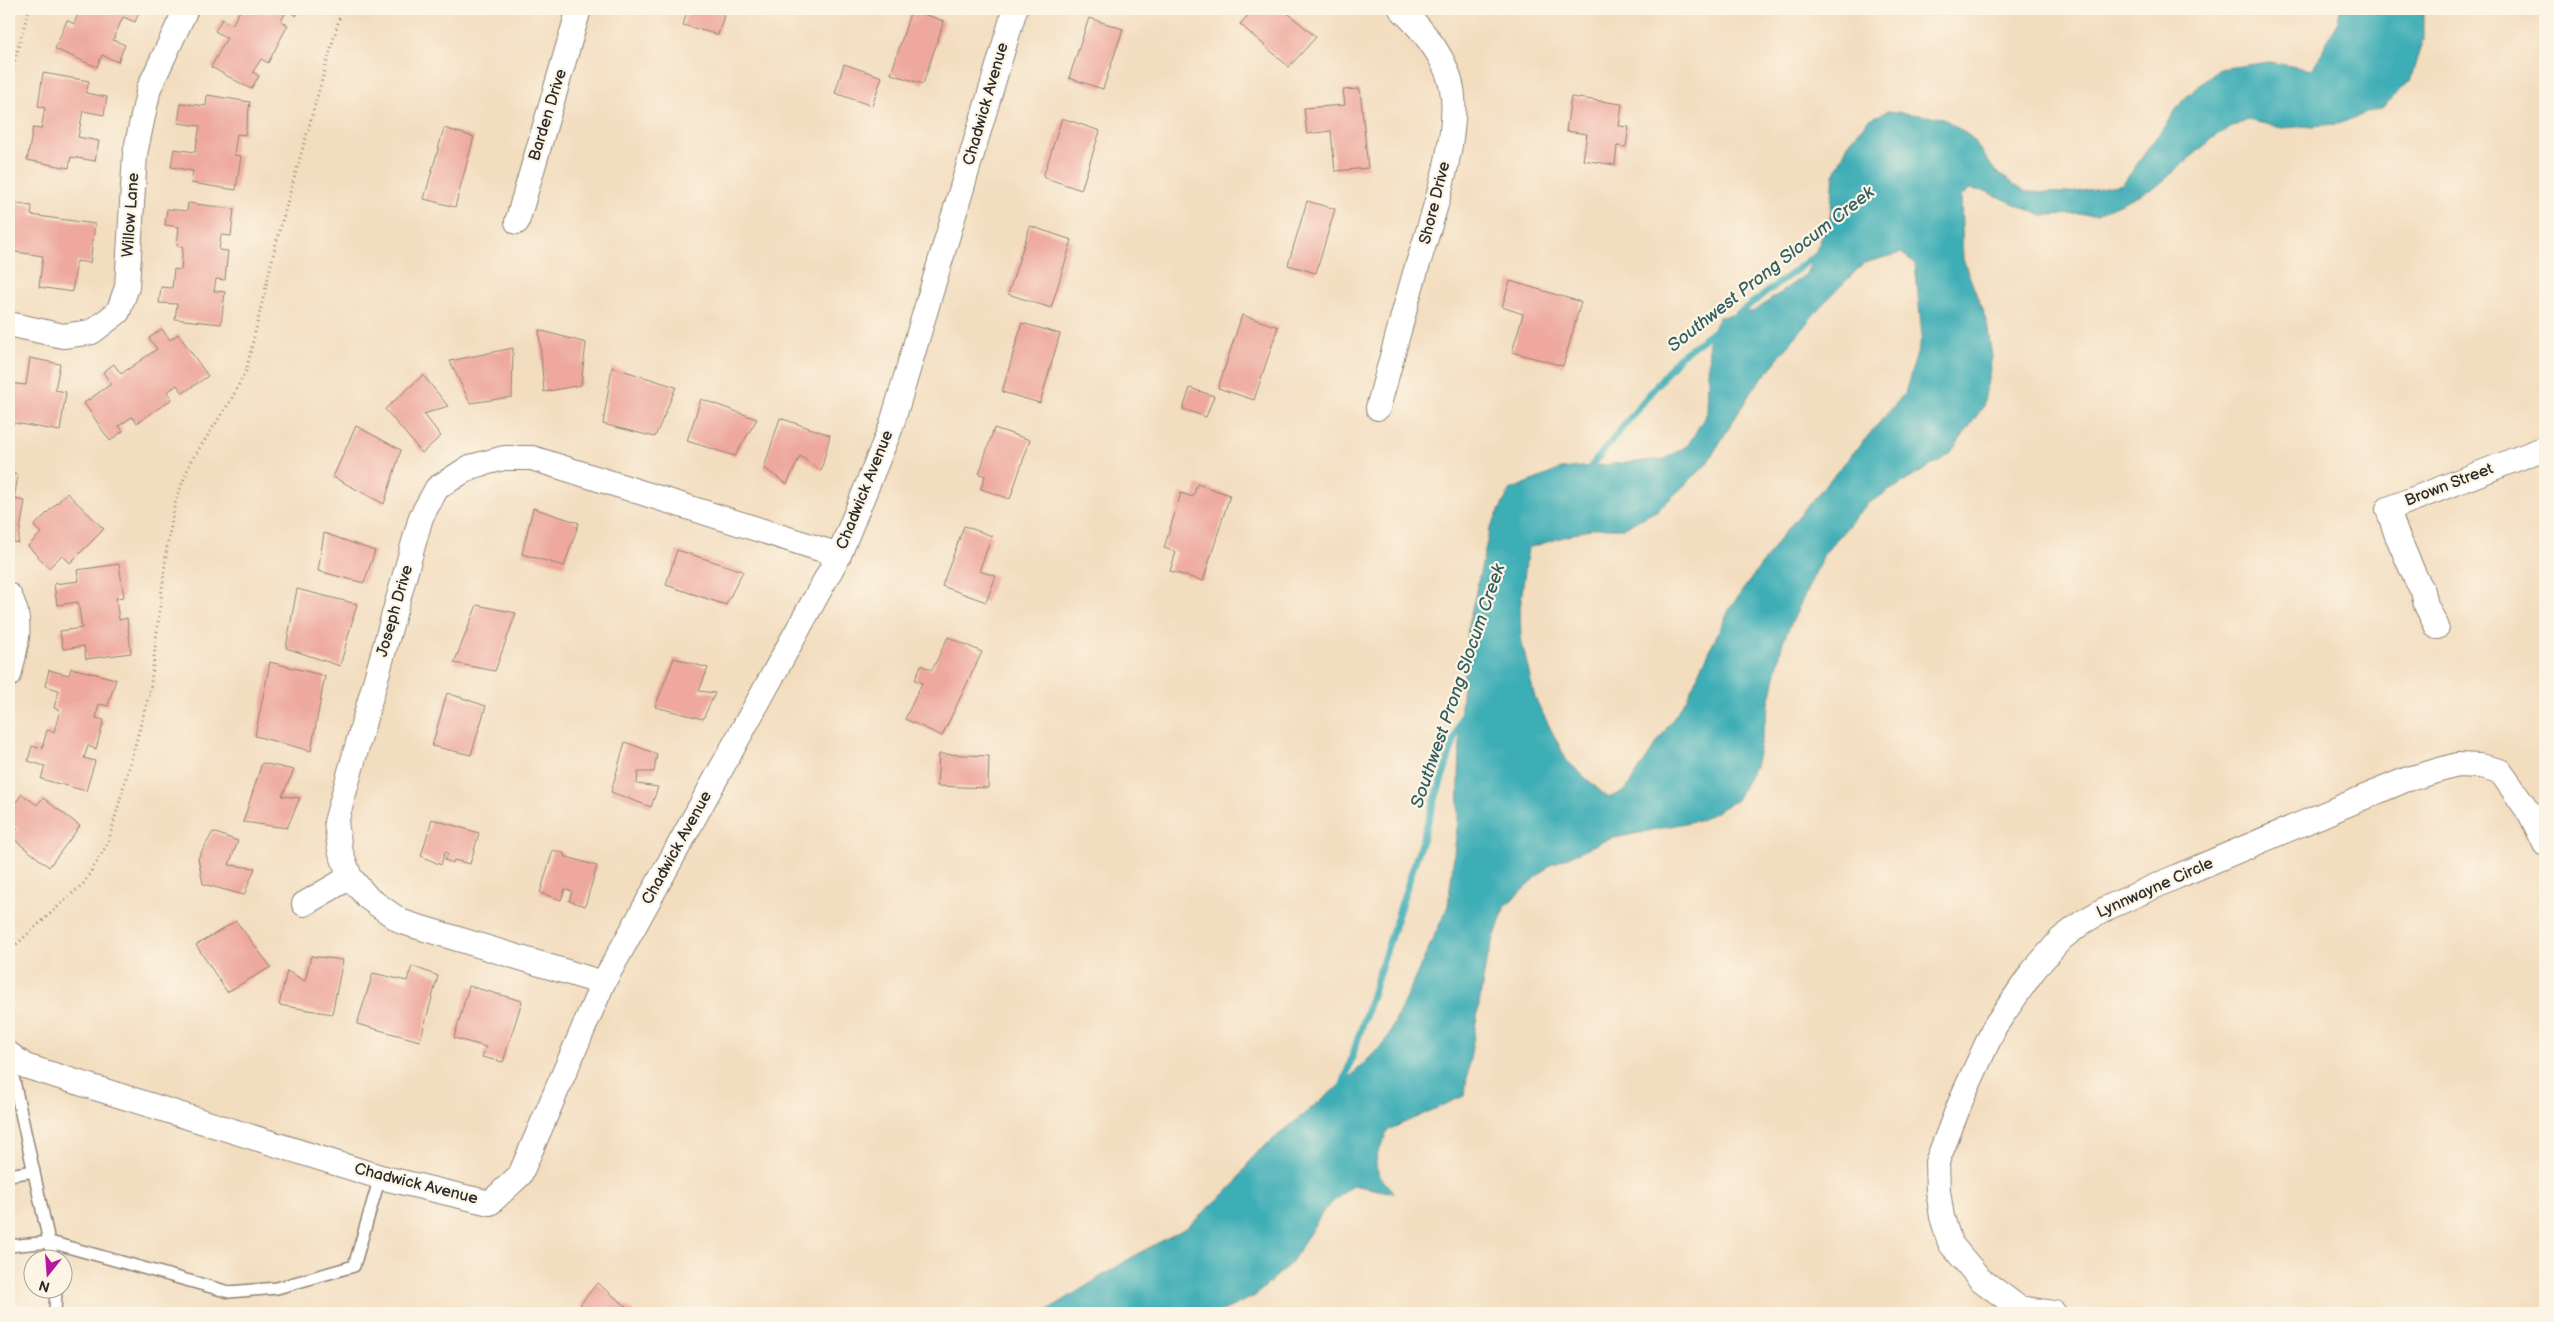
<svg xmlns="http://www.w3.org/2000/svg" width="2554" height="1322" viewBox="0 0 2554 1322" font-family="'Balsamiq Sans',sans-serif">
<rect width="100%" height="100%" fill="#fcf5e5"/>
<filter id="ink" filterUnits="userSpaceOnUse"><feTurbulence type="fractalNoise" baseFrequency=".02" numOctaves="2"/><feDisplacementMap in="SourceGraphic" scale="10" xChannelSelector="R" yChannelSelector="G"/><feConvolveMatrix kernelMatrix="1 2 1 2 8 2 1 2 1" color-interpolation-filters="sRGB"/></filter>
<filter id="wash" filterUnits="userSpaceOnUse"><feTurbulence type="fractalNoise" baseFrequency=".0096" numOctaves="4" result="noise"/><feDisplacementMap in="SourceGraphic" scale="20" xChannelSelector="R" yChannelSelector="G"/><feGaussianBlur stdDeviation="1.12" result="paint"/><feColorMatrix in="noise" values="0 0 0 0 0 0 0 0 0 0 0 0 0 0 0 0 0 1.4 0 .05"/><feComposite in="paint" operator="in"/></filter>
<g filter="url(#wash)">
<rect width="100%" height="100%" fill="#f3ddbf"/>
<!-- water -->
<path fill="#3cadb6" stroke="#346c70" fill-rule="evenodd" d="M2340,9H2423V39L2410,81L2383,107L2338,124L2282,128L2248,120L2218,134L2156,187L2097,214L2040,215L1988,192L1970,189L1961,197L1963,259L1987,323L1992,357L1983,407L1949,455L1867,504L1824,554L1783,641L1755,767L1736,800L1703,819L1606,840L1550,865L1505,906L1486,962L1464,1096L1388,1130C1373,1164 1369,1164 1394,1193L1352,1185L1324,1210L1291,1263L1255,1296L1218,1313H1043L1137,1254L1188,1227L1234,1185L1254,1155L1352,1075L1386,1041L1448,906L1458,820L1461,707L1468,627L1490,528L1510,490L1561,469L1665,459L1688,445L1707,413L1709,335L1719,317L1755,311L1806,274L1830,218L1834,175L1848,144L1868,120L1888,111L1943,118L1971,137L1996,172L2026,192L2070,193L2123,184L2183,100L2218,69L2270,62L2312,70L2338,21ZM1901,253L1915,263L1922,337L1905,393L1784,533L1730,608L1687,698L1625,791L1608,798L1567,761L1535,698L1521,639L1520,609L1528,548L1593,528H1623L1658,510L1706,465L1751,392L1819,308L1864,263Z"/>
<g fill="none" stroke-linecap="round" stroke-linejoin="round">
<!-- stream -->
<path stroke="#3cadb6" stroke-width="7" d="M1730,320L1821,251
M1585,474L1680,356L1717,329
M1342,1088L1463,713"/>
</g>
<g id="blocks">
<!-- building -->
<path fill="#eea89e" d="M80,9H140L135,22L123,17L113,40L125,45L118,62L102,55L97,67L55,49L67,20L74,24Z
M241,9H300L296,16L287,10L281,21L288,25L268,63L261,59L253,72L259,76L251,89L211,67L227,38L215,31L222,19L232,25Z
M688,9H726L718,35L683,25Z
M1254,9H1283L1316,37L1289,67L1240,24Z
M911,10L944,21L923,84L891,74Z
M1089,18L1123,29L1103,89L1069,78Z
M844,64L882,77L872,106L835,93Z
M43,73L89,81L86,93L107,97L104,115L83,111L78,137L99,141L95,161L71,157L69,168L27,160L33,128L41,129L45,108L38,106Z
M1360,89L1368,168L1335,171L1331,131L1307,134L1304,108L1345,105L1343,90Z
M207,95L250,102L245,135L237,134L234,155L241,156L236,190L191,183L193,171L171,167L174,149L195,152L200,126L178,123L181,103L206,106Z
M1571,97L1622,104L1619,126L1629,127L1626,147L1617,146L1615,165L1583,160L1587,134L1566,131Z
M1062,118L1100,131L1081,190L1043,177Z
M444,128L474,137L455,207L424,199Z
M1307,201L1335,209L1316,273L1288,265Z
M12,203L32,206L31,215L95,224L90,263L77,261L72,292L39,287L43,256L9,251V212H11Z
M188,203L234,209L231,236L221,235L219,250L228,251L225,280L216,279L214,291L225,292L221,324L175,319L177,304L159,303L161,287L172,288L174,269L181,270L183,247L177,246L179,227L165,225L167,209L187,211Z
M1030,226L1072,240L1051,308L1008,294Z
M1510,281L1581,302L1563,366L1512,352L1523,314L1502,307Z
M1242,315L1278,327L1254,400L1218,388Z
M1022,323L1060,334L1040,403L1002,392Z
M162,329L170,340L178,334L208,376L183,393L177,385L167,392L172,399L137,423L132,417L119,426L123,431L110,441L84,403L111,384L103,372L114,364L121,374L157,349L149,338Z
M539,330L586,343L581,385L544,392Z
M513,348L512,397L470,403L450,361Z
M30,358L60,364L55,390L66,392L60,431L9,422V383L26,385Z
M612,367L676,387L655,437L603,424Z
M423,375L448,406L424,414L441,436L422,453L385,409Z
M1190,388L1214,396L1206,417L1183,409Z
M701,399L757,419L735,456L687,441Z
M780,418L830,435L821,471L800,456L787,484L764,468Z
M356,426L401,450L384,504L333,477Z
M994,428L1030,440L1010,499L981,489L985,476L979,474Z
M9,473L18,475L14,499L25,501L18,543L9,541Z
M1197,484L1230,495L1203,581L1170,571L1176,552L1164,548L1181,493L1193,497Z
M67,493L104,529L70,563L62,555L49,568L28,546L41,533L34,526Z
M533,508L579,523L564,566L522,554Z
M964,526L992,536L979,571L996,576L986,602L942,586Z
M324,533L375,551L364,583L318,571Z
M677,550L743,571L726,605L666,585Z
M119,564L124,597L116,598L119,620L127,618L131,653L86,659L84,646L63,649L60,631L82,628L78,602L57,605L54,584L79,581L77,570Z
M297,589L357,604L340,666L286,648Z
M477,605L516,613L495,671L454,663Z
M948,637L982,652L942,736L905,719L922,683L915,680L921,665L932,670Z
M674,658L708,668L699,691L715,693L703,719L655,707Z
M270,662L325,676L311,751L255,736Z
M71,668L116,679L108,706L99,704L96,718L104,720L96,749L88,746L84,758L95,761L86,791L41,779L45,766L28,761L32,746L42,749L47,730L54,732L60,710L54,708L59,690L45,686L49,670L69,675Z
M447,693L486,706L471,755L432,746Z
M625,742L657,754L654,772H638L637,784L658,787L651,807L611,792Z
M939,754L989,756L988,788L937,786Z
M262,763L294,770L282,796L300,798L287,828L243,822Z
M22,794L37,805L43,798L80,826L49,867L11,837L18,829L9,822V811Z
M432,819L479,833L470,864L454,860L453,863L445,860L448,853L445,852L441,865L421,856Z
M213,832L238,841L229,865L255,868L244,895L203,884L198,858Z
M553,850L564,853V856L597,866L585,906L569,901L572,891L565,889L561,900L540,893Z
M236,921L271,967L227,992L196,945Z
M311,956L343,960L332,1014L279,1005L287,971L305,981Z
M412,966L438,976L420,1041L357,1024L373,973L407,981Z
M469,986L522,1001L503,1062L482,1057L486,1047L454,1038Z
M597,1283L635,1313H585L587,1310L580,1305Z"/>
</g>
</g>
<g filter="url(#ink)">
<use href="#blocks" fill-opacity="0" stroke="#8f8475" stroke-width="1"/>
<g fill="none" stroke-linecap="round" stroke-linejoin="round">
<!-- service casing -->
<g stroke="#8f8475" stroke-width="14">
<path id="service" d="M9,1058L53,1260
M9,1175L34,1171
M9,1246L50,1242L229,1292L277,1288L354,1266L380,1177
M55,1313L56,1290"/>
</g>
<!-- minor casing -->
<g stroke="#8f8475" stroke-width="26">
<path id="minor" d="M517,222L579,9
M9,324L63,336L92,332L118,312L127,287L135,154L149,88L186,9
M1378,408C1390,365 1401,322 1413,280C1428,229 1463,135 1451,84C1444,55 1422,29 1401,9
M9,595C24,621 16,648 9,675
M2437,627L2426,605L2423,591L2416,579L2396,533L2388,509L2545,448
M304,904L350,877
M603,983L402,922L368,898L350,877L340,850L336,822L421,517L437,488L470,467L504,458H532L839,555
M9,1054L25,1066L380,1177L490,1203L520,1175L603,983L839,555L891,427L1015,9
M2054,1313L2019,1308L1980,1279L1950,1243L1942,1217L1938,1191L1937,1162L1962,1098L1995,1026L2033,971L2061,939L2083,922L2109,907L2178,876L2405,780L2457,765L2480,766L2500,771L2531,815L2545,844"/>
</g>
<!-- path -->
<path stroke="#8f8475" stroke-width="3" stroke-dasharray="1 4" stroke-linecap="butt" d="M9,80L29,9
M9,951L84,883L108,843L150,691L167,547L176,499L191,461L231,400L246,371L277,239L342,9"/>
<!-- service -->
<use href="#service" stroke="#fff" stroke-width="11"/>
<!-- minor -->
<use href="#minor" stroke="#fff" stroke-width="24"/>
</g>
</g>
<g text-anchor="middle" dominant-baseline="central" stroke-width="4.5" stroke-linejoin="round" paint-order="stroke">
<!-- street labels -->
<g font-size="16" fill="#2b2b2b" stroke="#fcf5e5">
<text transform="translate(986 104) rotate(-74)">Chadwick Avenue</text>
<text transform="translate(548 115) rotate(-73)">Barden Drive</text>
<text transform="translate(1435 203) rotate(-76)">Shore Drive</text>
<text transform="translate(131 215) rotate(-86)">Willow Lane</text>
<text transform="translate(2449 485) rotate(-21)">Brown Street</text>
<text transform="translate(865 490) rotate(-68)">Chadwick Avenue</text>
<text transform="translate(395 611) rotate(-74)">Joseph Drive</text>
<text transform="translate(677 848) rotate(-61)">Chadwick Avenue</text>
<text transform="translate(2155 888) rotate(-24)">Lynnwayne Circle</text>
<text transform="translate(416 1184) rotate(14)">Chadwick Avenue</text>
</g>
<!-- water labels -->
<g font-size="18" font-style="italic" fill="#325f63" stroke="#fcf5e5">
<text transform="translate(1771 269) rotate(-38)">Southwest Prong Slocum Creek</text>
<text transform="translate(1458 686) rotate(-71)">Southwest Prong Slocum Creek</text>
</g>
</g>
<!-- margin -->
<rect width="2554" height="1322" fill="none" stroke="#fcf5e5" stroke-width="30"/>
<!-- north arrow -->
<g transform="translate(48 1274) rotate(197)"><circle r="24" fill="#fcf5e5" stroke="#a8a49b"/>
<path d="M0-4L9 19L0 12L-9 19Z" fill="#b5179e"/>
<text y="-8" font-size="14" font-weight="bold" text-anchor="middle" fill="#2b2b2b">N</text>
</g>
</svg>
